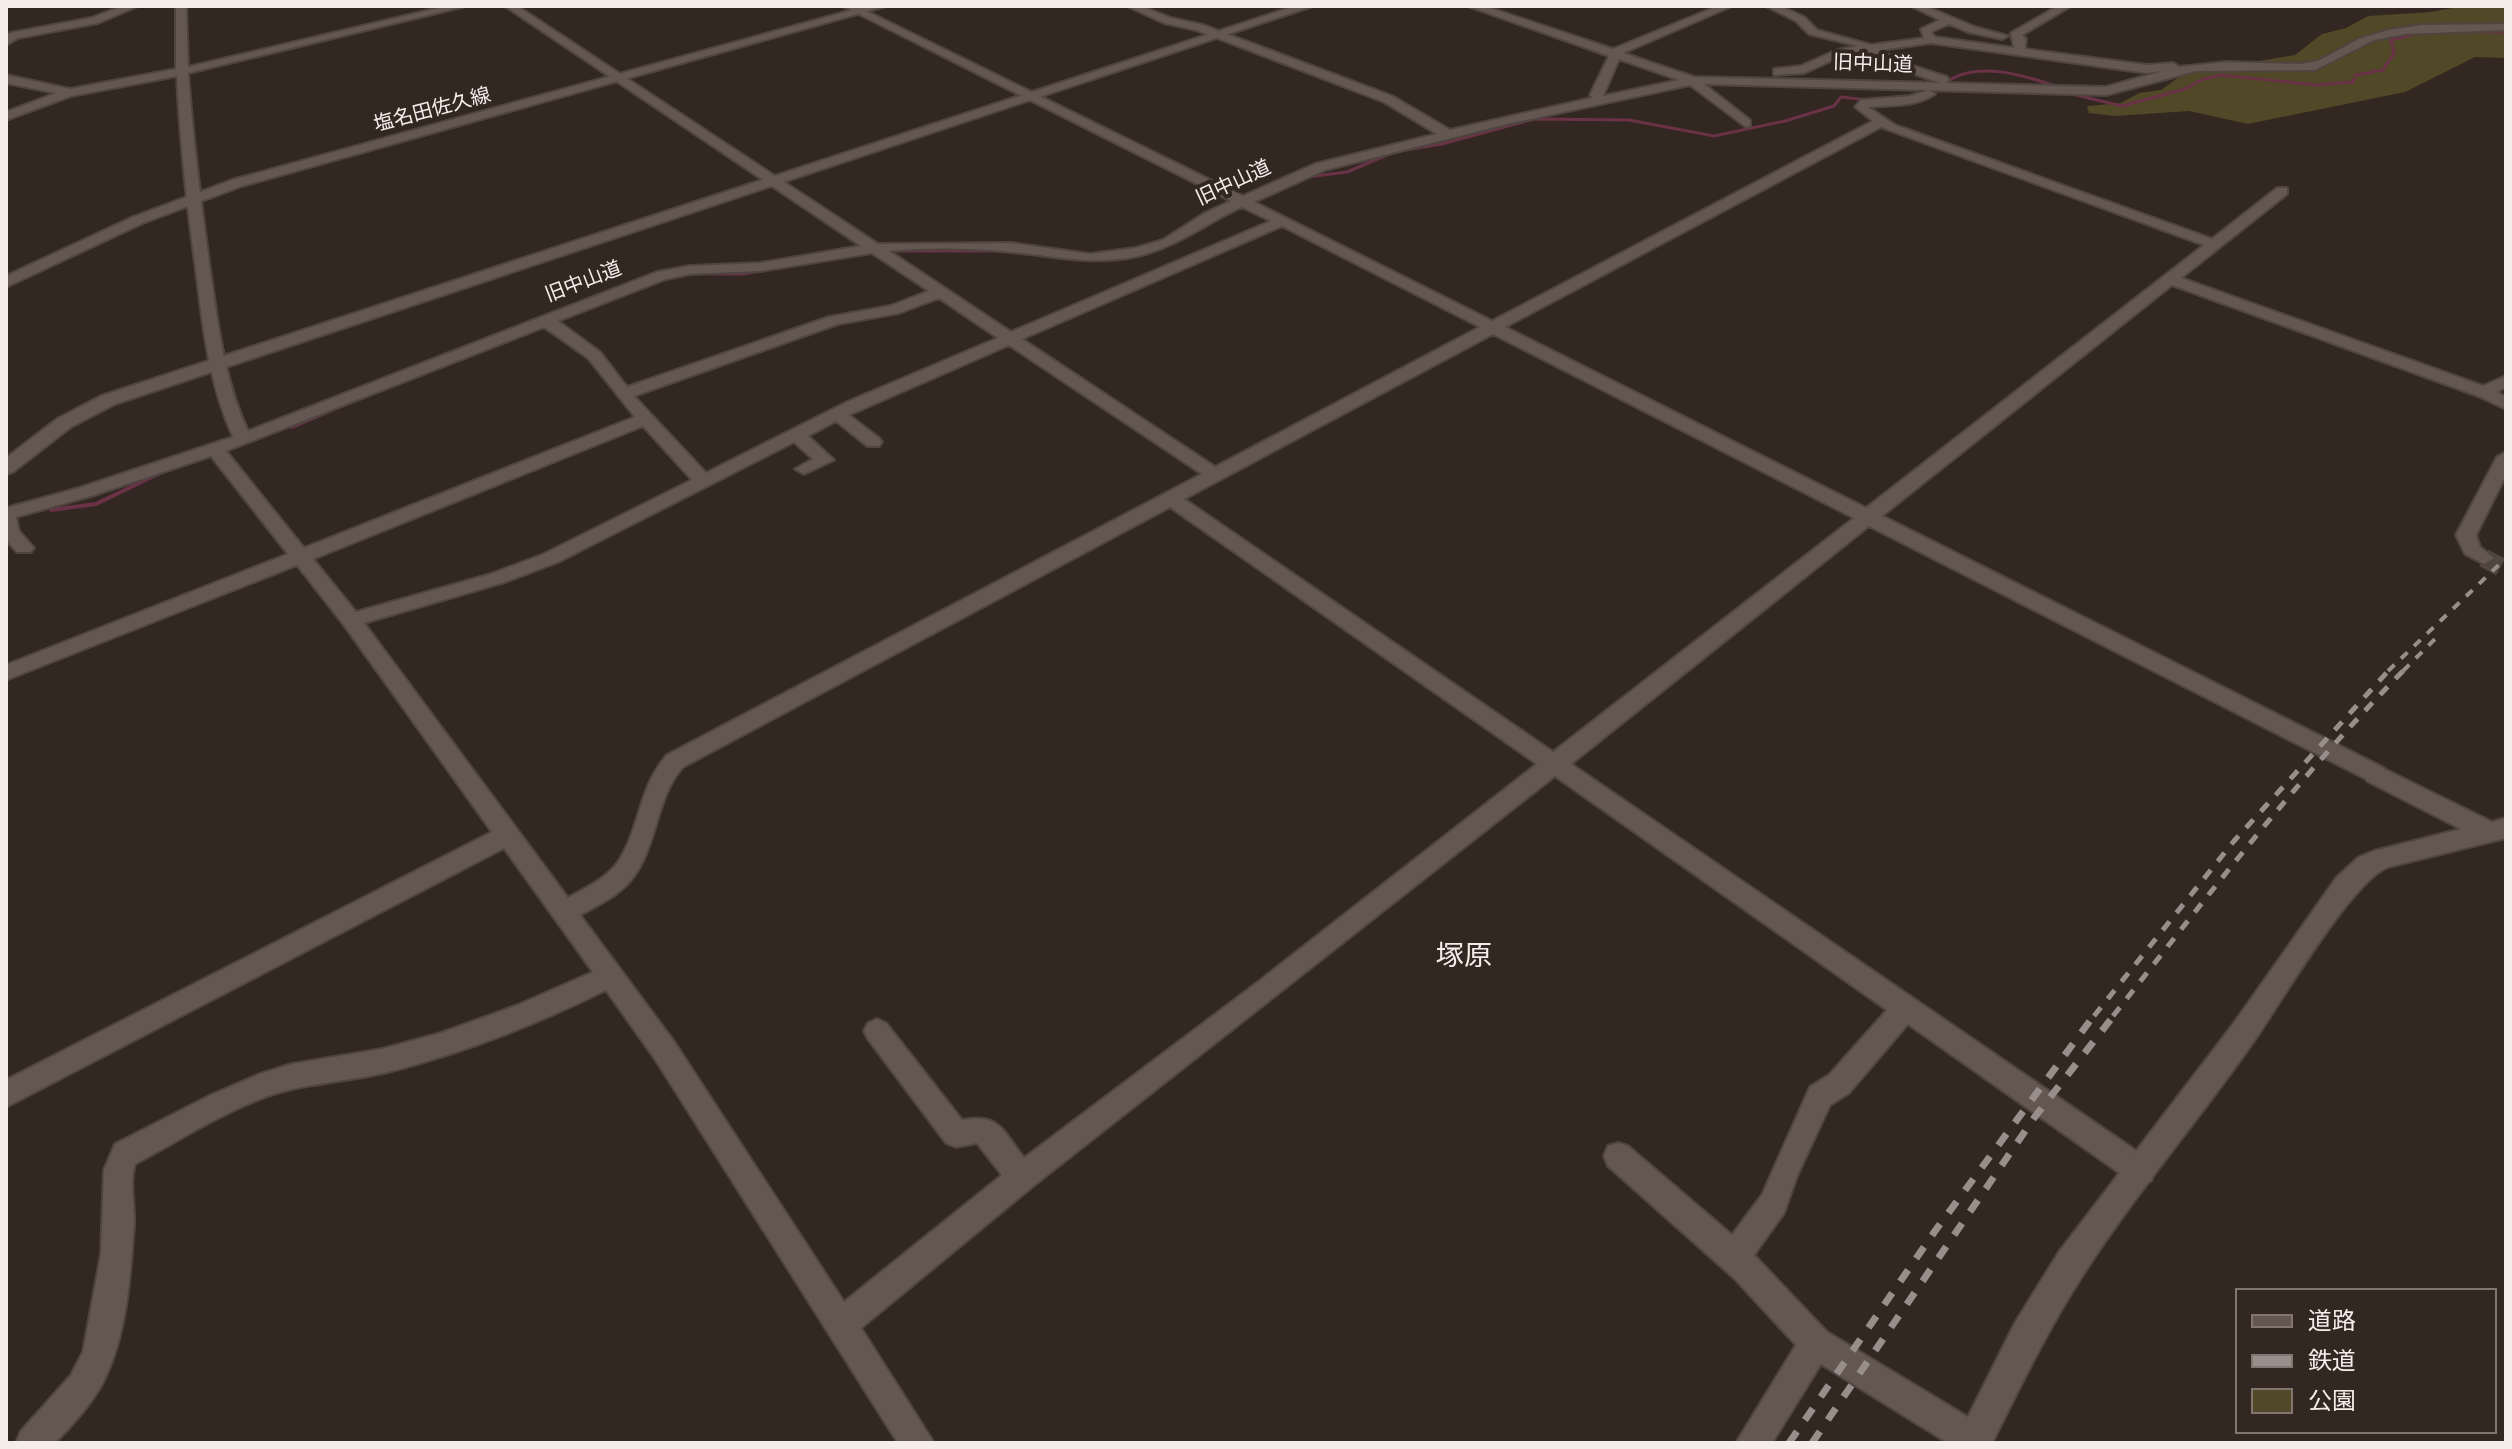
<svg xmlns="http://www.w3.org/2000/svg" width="2512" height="1449" viewBox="0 0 2512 1449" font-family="Cabin,'Noto Sans JP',sans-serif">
<rect width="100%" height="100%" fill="#332721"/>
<!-- green -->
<path fill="#504826" d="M2462,6H2506V58L2475,57L2405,92L2248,124L2189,111L2115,116L2089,113L2087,106L2121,103L2139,93L2161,90L2185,73L2295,55L2322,34L2346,28L2368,16L2431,12Z"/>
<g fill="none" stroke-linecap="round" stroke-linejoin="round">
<!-- stream-far1 -->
<path stroke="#693247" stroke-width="3" d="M2456,32H2506
M1943,85C1974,58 2027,76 2061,88
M2076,95L2122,106L2185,89L2201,80L2221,75L2316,85L2353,82L2356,75L2383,70L2394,53L2391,40L2423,32
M1308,177L1347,172L1394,152L1442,144L1534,119L1629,120L1714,136L1785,121L1834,106L1841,97L1868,100
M889,251H1008
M1026,253C1092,265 1149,262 1206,225
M710,274H743L793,265"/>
<!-- stream -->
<path stroke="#693247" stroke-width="4" d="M292,427L339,407
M51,510L96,504L164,471"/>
<!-- minor-tunnel -->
<path stroke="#50453f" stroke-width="19" stroke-dasharray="19 9" stroke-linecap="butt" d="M2484,558L2506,570"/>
<!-- minor casing -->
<g stroke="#4f4540" stroke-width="4">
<path id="minor" d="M123,6H138L98,23L18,38L6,45V36L10,33L91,18Z
M176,6H186L188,67L447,6H466L188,73C193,139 201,204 210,269C218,325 224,380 248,431L657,272L690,266L760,263L861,246L505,6H517L878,244L1010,243L1090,254L1135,248L1163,240L1205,213L1231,201L843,6H856L1243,196L1315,164L1437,134L1384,102L1196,30L1164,23L1127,6H1141L1171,18L1203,25L1392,96L1450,130L1592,98L1590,95L1609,56L1468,6H1484L1613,49L1718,6H1732L1623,53L1694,77L1940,83L1890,65L1867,52L1844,55L1804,73L1774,75V69L1801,66L1837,50L1858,46L1809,34L1796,21L1766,6H1780L1804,17L1817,30L1871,45L1924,38L1921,29L1940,20L1911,6H1925L1975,27L2008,36L2002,39L1968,32L1949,24L1931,32L1935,37L2014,48L2011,33L2058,6H2071L2022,35L2026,39L2025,49L2147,65L2173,63L2179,67L2226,62L2300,64L2318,61L2359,39L2388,30L2422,25L2506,24V30L2405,34L2374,40L2315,70L2196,71L2106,95L1704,84L1750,120V126L1746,127L1690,85L1507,124L1325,170L1254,202L1492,321L1873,121L1855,107L1861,100L1910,96L1929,90L1935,94C1917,107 1891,105 1868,107L1895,125L2212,239L2277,188H2287V194L2181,278L2483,386L2506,376V387L2497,392L2506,397V409L2478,396L2172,285L1882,516L2384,768L2387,774L2384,780L2376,782L2368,780L1869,526L1571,764L2151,1161L2155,1171L2151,1181L2141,1185L2131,1181L1908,1024L1849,1093L1830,1105L1797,1176L1784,1213L1754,1255L1827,1332L1986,1428L1989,1443H1948L1821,1364L1772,1443H1736L1796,1345L1735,1279L1608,1166L1604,1156L1608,1146L1618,1143L1628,1146L1732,1235L1762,1195L1810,1087L1829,1075L1887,1010L1555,776L1032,1187L861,1328L934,1443H898L655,1059L606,990C535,1025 460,1054 384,1073C344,1082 304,1083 265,1097C220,1114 178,1141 135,1164C129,1183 135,1204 134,1224C130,1278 127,1338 101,1386C89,1407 72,1425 55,1443H16L21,1431L71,1375L83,1352L101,1254L104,1170L115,1144L211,1095L260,1074L292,1064L382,1049L441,1033L518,1005L593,972L504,848L6,1107V1080L492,832L344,625L297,565L6,680V665L288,554L211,456L91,496L16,517L19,531L34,548L31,552H17L6,540V508L79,488L233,437C209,383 203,328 196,270C187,206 180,141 177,76L71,96L6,120V112L56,93L6,83V75L70,89L176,69ZM1931,43L2147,73L2163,71L2106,87L1945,83L1949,80L1947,77L1898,61L1881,50ZM1619,59L1679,80L1603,96ZM1881,127L2204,245L1866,508L1505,327ZM1242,207L1271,221L1011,332L889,251C927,247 973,248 1011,252C1058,256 1091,266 1138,256C1177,247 1206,223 1242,207ZM1282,226L1480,327L1215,467L1022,339ZM872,253L929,291L890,306L829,317L627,387L600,352L558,321L666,279L690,274L760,271ZM939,298L998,338L847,402L706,473L634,396L838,324L899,313ZM544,327L588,358L635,417L304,548L226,451ZM1493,334L1854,518L1553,752L1184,499ZM1009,345L1202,474L667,755C639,786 640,829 618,862C606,879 585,888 568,898L364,623L505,582L558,562L794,442L813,459L795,469L804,474L834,460L808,436L836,421L867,446H879L882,442L879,438L849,415ZM643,426L692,480L544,554L491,574L356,612L313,559ZM1170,507L1537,764L1258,982L1024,1158C1002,1130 1000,1113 962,1120L886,1023L877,1019L868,1023L864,1031L868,1039L946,1143L956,1147L977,1143L1002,1175L844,1302L675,1043L580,915C598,905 618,896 631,880C658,847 655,798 683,767Z
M2506,452V475L2476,535L2480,547L2494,558L2484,564L2465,554L2456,535L2497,457Z"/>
</g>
<!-- tertiary casing -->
<g stroke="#4f4540" stroke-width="4">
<path id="tertiary" d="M1295,6H1313L115,404L71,427L13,472L6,474V458L57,419L101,396Z
M2376,765L2492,822L2506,818V838L2388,867C2351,882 2282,1001 2256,1038C2200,1119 2134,1195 2081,1278C2047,1331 2020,1387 1992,1443H1955L2015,1323L2059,1252L2234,1023L2337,877L2359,857L2374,851L2461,829L2367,781L2364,774L2367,767Z"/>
</g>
<!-- secondary casing -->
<g stroke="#4f4540" stroke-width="4">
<path id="secondary" d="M867,6H886L242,186L143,223L6,287V276L133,217L232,180Z"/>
</g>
<!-- minor -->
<use href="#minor" fill="#645650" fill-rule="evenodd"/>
<!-- tertiary -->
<use href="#tertiary" fill="#645650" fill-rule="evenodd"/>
<!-- secondary -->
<use href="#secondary" fill="#645650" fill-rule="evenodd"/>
<!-- rail-far2 -->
<path stroke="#998f8a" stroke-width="4" stroke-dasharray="9 9" stroke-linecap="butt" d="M2388,671L2506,558
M2403,671L2436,638"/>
<!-- rail-far1 -->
<path stroke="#998f8a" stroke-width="5" stroke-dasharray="11 11" stroke-linecap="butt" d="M2094,1016L2234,841L2390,669
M2113,1016C2207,897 2298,777 2405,669"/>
<!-- rail -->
<path stroke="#998f8a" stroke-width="7" stroke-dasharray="14 14" stroke-linecap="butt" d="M1789,1443L1935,1231L2095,1014
M1812,1443L2034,1118L2115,1014"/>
</g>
<g text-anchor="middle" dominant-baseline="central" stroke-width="8" stroke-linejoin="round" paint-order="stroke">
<!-- far-street labels -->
<g font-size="20" fill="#f5ede9" stroke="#332721">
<text transform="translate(1873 63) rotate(2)">旧中山道</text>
<text transform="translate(432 109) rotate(-15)">塩名田佐久線</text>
<text transform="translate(1233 182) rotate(-25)">旧中山道</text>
<text transform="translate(583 281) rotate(-21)">旧中山道</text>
</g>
<!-- quarter labels -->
<g font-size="28" fill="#f5ede9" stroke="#332721">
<text x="1464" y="955">塚原</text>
</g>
</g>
<!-- border -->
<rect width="2512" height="1449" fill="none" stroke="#f5ede9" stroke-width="16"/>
<!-- legend -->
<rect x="2236" y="1289" width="260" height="144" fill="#332721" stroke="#817671" stroke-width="2"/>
<rect x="2252" y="1315" width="40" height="12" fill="#645650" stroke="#817671" stroke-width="2"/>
<text x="2308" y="1329" font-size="24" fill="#f5ede9">道路</text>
<rect x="2252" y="1355" width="40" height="12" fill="#998f8a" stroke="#817671" stroke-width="2"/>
<text x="2308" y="1369" font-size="24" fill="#f5ede9">鉄道</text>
<rect x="2252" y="1389" width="40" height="24" fill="#504826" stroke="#817671" stroke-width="2"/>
<text x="2308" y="1409" font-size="24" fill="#f5ede9">公園</text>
</svg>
